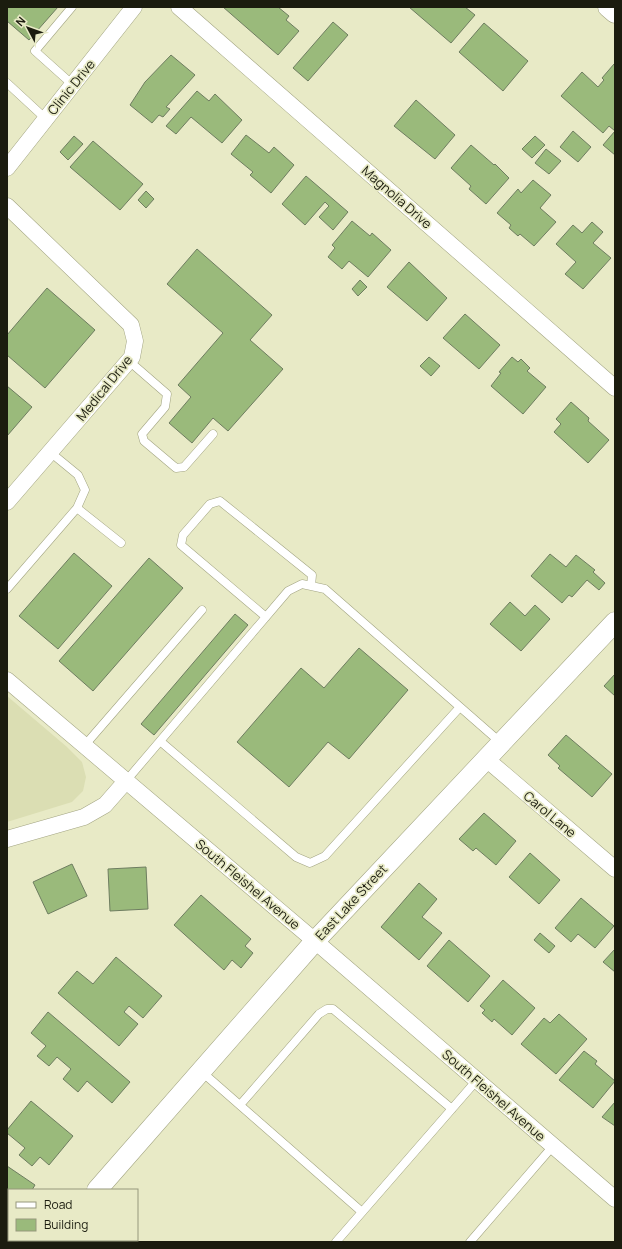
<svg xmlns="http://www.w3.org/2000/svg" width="622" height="1249" viewBox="0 0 622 1249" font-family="Manrope,sans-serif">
<rect width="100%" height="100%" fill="#e8eac6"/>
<!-- built -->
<path fill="#dbdeb3" d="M7,696L67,747L82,762L86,777L83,791L72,802L7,822Z"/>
<!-- building -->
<path fill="#9aba7b" stroke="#6e7d60" d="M7,7H58L29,40L7,21Z
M223,7H278L289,16L286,20L299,31L278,55Z
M409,7H465L475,15L451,43Z
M333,22L348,35L308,81L293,68Z
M484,23L528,61L503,91L459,52Z
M171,55L195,75L166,107L170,109L163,117L159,115L152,123L130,105L145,82Z
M614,64L615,65V155L603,145L615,131L609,126L603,133L561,96L582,72L598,87L604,80L602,78Z
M197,91L209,101L215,94L242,120L222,143L191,117L176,134L166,126Z
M416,100L455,135L435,159L394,126Z
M573,131L591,147L578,162L560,147Z
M246,135L269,153L274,147L294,165L271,193L250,175L253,172L231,154Z
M74,136L83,144L68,160L60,152Z
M535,136L545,145L532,158L522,149Z
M93,141L143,184L120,210L70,167Z
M471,145L494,165L495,164L509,178L486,204L469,189L471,186L451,168Z
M546,149L561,161L549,174L535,163Z
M306,176L348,212L333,230L319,217L329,206L325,202L305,225L282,204Z
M533,180L551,195L540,208L556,222L534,246L520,234L518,236L509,228L511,225L497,213L518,189L521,193Z
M146,191L154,199L146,208L138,200Z
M352,221L370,236L372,233L391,250L368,277L349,261L342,269L328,257L335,248L332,245Z
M592,222L603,232L593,243L611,258L583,289L565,274L576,262L556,244L573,225L582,233Z
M197,249L272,315L250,340L283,369L228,431L213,418L192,443L169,423L191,397L178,385L223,333L167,284Z
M409,262L447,298L427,321L387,287Z
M360,280L367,287L358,296L352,289Z
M47,288L95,330L45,388L7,355V335Z
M465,314L500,345L479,369L443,338Z
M429,357L440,366L431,376L420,366Z
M512,357L518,362L521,359L530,368L527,371L546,387L523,414L491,386L501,373L499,372Z
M7,386L32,407L7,436Z
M571,402L589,418L588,421L609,440L588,463L554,432L561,424L556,419Z
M74,553L112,586L58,649L19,616Z
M550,554L566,567L576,555L595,570L593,572L605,583L599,590L587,580L572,597L569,595L562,603L531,576Z
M149,558L183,588L93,691L59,661Z
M510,602L525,616L535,605L550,619L521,651L490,624Z
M235,614L248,625L154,735L141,724Z
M359,648L408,690L349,759L328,742L289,787L237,742L301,668L324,688Z
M615,674V696L604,686Z
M566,735L612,774L592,797L558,768L560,766L548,755Z
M484,813L516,841L496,865L476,848L473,851L459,839Z
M530,853L560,880L539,904L509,877Z
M72,864L87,896L48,914L33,882Z
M146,867L148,909L110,911L108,869Z
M419,883L437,899L422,917L442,933L419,960L381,927Z
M201,895L251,939L245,946L253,953L241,968L232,960L224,970L174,925Z
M581,898L614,926L595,948L578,934L571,942L555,928Z
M540,933L555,946L549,953L534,940Z
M449,940L490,976L468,1002L427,966Z
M615,949V972L603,962Z
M116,957L162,996L143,1018L129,1006L124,1012L138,1024L119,1046L58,993L77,971L93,984Z
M503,980L535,1008L512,1035L494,1019L492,1022L482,1013L485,1010L480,1006Z
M48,1012L130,1082L112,1103L87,1081L78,1092L63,1079L71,1069L57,1057L49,1066L37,1056L46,1046L31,1033Z
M559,1014L587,1039L556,1074L521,1044L544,1018L550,1023Z
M584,1051L597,1061L595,1064L615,1081L593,1108L559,1080Z
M31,1101L73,1136L49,1165L40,1157L32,1166L19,1155L25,1148L7,1133V1130Z
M615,1102V1126L602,1117Z
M7,1166L35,1185L32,1190H9V1222L7,1221Z"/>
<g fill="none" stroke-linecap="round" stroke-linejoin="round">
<!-- service casing -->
<g stroke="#a2a482" stroke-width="9">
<path id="service" d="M72,7L35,51L73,85
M7,83L46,119
M129,361L167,394L165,407L142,434L144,441L176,468L184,467L213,434
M50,452L78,475L85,490L77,508
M7,589L77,508L121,543
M266,617L181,545L183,535L210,504L220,501L312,575L311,586
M160,741L296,857L310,863L325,856L460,707
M85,745L202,610
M126,781L288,591L302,584L325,589L500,742
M202,1072L362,1212
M240,1105L319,1014L327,1009H333L452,1109
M336,1242L477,1080
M470,1242L553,1146"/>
</g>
<!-- minor casing -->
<g stroke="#a2a482" stroke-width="17">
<path id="minor" d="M179,7L615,388
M7,168L134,7
M7,206L131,325L135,341L132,357L7,502
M7,680L315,941L615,1199
M485,758L615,869
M7,839L84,817L105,805L126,781"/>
</g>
<!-- tertiary casing -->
<g stroke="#a2a482" stroke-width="21">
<path id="tertiary" d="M608,7L615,13
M97,1190L315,941L615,622
M52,1242L54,1240"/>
</g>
<!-- service -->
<use href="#service" stroke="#fff" stroke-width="8"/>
<!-- minor -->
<use href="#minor" stroke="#fff" stroke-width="16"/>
<!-- tertiary -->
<use href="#tertiary" stroke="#fff" stroke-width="20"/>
</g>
<g text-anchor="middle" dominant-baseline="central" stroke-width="3.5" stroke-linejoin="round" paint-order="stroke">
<!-- street labels -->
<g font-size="13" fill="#1b1c0f" stroke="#e8eac6">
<text transform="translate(71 87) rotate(-51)">Clinic Drive</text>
<text transform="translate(397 197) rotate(41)">Magnolia Drive</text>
<text transform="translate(104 388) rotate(-51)">Medical Drive</text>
<text transform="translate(550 814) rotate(40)">Carol Lane</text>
<text transform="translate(248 884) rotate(40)">South Fleishel Avenue</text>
<text transform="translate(351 902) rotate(-47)">East Lake Street</text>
<text transform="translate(494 1095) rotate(41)">South Fleishel Avenue</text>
</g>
</g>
<!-- border -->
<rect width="622" height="1249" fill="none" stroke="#1b1c0f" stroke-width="16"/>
<!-- legend -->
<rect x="8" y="1189" width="130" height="52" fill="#e8eac6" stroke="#96987d"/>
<rect x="16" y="1202" width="20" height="6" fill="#ffffff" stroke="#96987d"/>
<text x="44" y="1209" font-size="12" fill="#1b1c0f">Road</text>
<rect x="16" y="1219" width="20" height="12" fill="#9aba7b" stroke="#96987d"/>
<text x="44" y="1229" font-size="12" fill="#1b1c0f">Building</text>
<!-- north arrow -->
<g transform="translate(28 28) rotate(311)" stroke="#e8eac6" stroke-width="3" paint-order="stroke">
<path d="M0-3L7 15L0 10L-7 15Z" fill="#1b1c0f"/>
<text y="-6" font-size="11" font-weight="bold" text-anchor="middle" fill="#1b1c0f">N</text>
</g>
</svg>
